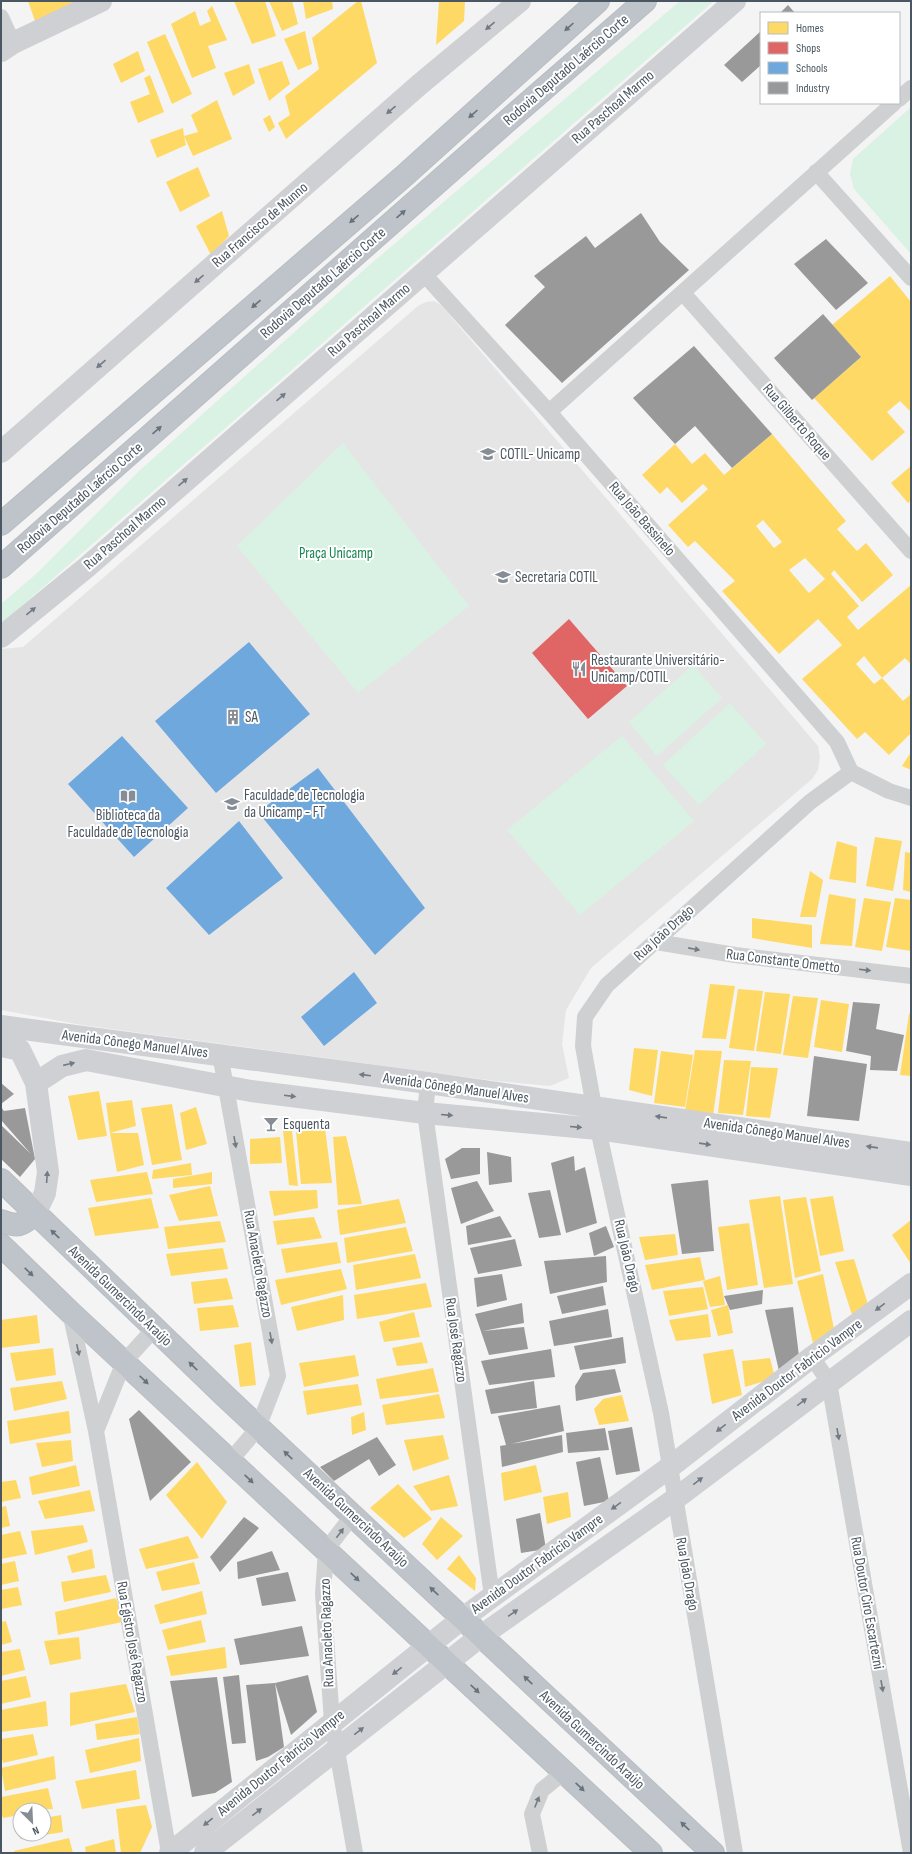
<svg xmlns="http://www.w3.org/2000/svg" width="912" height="1854" viewBox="0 0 912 1854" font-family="'Sofia Sans Condensed',sans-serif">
<rect width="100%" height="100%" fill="#f4f4f4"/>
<!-- education -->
<path fill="#e6e5e6" d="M434,301L441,305L818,746L820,757L818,770L812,779L591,968L566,1010L562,1044L569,1078L550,1086L496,1081L82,1025L1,1010V649L23,647L418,306L426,302Z"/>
<!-- green -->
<path fill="#d9f2e3" d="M680,1H714L1,624V604L36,574L139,471L366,268Z
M911,107V254L854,189L850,174L853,159Z
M343,443L469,606L358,693L237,546Z
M693,665L722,698L657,756L629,722Z
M730,703L766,744L699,805L663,765Z
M622,736L694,821L580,915L507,830Z"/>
<!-- homes -->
<path fill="#ffd966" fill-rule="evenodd" d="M28,1H72L73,3L35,21Z
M234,1H265L276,36L252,44Z
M269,1H292L298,24L282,31Z
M303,1H332L333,9L306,19Z
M358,1H361L377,63L286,139L278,123L290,115L285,96L319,69L312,38Z
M439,1H465L464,21L436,45Z
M212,6L227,40L208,46L216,68L192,78L171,24L195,11L200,26L211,21L207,11Z
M305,31L312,64L298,70L284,39Z
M165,34L192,94L172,104L147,42Z
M138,51L145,71L121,83L113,64Z
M282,61L290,84L269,101L258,69Z
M249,64L255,83L233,96L224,73Z
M150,75L164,112L138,123L130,102L150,94L144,78Z
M217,100L232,139L193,156L184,136L186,145L157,158L150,140L183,128L184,136L198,132L191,115Z
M270,115L275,127L269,132L263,119Z
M198,167L210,196L180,212L166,182Z
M222,211L229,236L211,255L196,226Z
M890,276L911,302V412L900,401L887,412L905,432L872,461L814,398L861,357L832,325Z
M772,434L846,521L837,529L857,551L866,543L893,575L862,602L834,570L831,574L859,606L847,617L858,630L911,585V664L905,658L882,678L903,701L911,694V733L889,755L865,732L857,739L802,679L842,645L818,619L779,654L722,591L735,581L695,541L688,547L668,525L708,489L703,484L682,503L667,487L660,494L642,475L675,444L692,464L705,453L724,475ZM763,520L782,542L774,548L756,526ZM805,558L825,579L809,593L789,570ZM864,656L882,678L874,684L856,664Z
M911,466V500L908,503L891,483Z
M911,752V770L902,766Z
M875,837L902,841L893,891L866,886Z
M837,841L857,847L856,883L829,879Z
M905,852L911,853V892L903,890Z
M810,871L823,880L816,917H800Z
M829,894L856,899L852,946L820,944Z
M864,898L891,902L882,951L855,947Z
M895,898L911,900V951L886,947Z
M752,918L812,925V948L752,938Z
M710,984L735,986L726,1039L702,1038Z
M738,989L763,991L754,1051L729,1048Z
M765,992L790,994L781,1054L756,1051Z
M793,996L818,998L808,1058L783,1055Z
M821,1000L849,1004L842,1052L814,1047Z
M911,1013V1076L900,1075L909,1014Z
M634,1048L658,1050L652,1096L629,1090Z
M695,1050L722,1051L713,1116L685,1111Z
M661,1051L693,1055L685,1107L654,1103Z
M724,1060L751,1061L743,1115L718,1113Z
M751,1067L778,1068L770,1118L746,1116Z
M99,1091L107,1136L78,1140L68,1096Z
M132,1100L136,1126L110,1133H138L144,1165L117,1172L110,1133L106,1103Z
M172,1104L182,1160L152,1165L141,1108Z
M196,1107L207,1144L186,1150L180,1113Z
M325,1128L332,1183L301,1184L296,1132Z
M283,1131H292L298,1186L289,1185Z
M346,1136L362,1204L338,1205L333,1137Z
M280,1137L282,1163L250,1164V1139Z
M191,1163L192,1175L152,1179L153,1170Z
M147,1172L153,1194L96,1202L90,1180Z
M212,1172V1184L173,1188V1179Z
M210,1186L218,1216L179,1221L169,1195Z
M317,1190L318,1208L274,1216L269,1191Z
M780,1196L793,1284L764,1288L749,1200Z
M833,1196L844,1251L820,1256L810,1199Z
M806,1197L821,1271L795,1278L783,1200Z
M151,1198L159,1228L95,1236L88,1208Z
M399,1199L406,1223L340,1235L337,1210Z
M314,1217L322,1238L277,1245L273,1221Z
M911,1220V1264L892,1235Z
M220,1221L226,1242L168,1249L164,1227Z
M749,1223L758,1285L727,1290L718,1227Z
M406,1227L413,1251L347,1263L344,1238Z
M675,1234L678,1255L645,1260L639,1237Z
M337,1242L341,1263L286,1273L281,1249Z
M223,1248L228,1269L171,1276L166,1254Z
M415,1254L421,1278L356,1290L353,1265Z
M700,1257L705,1280L652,1290L645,1265Z
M854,1259L870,1311L854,1321L835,1262Z
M341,1269L347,1289L281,1305L275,1280Z
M823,1274L834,1329L813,1343L797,1281Z
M720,1276L725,1305L710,1307L703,1281Z
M227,1278L233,1299L194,1304L191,1282Z
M426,1283L432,1307L357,1319L354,1295Z
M703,1287L708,1309L669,1316L663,1291Z
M343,1295L344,1320L297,1331L291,1307Z
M233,1305L239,1327L200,1331L197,1308Z
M728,1305L733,1333L718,1336L711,1310Z
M414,1312L420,1337L384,1342L379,1322Z
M708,1314L711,1337L676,1341L669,1320Z
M37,1315L40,1343L1,1348V1320Z
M251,1342L256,1385L240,1387L234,1345Z
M422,1342L428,1363L397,1366L392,1348Z
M53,1348L56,1375L16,1381L10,1353Z
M733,1349L742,1395L712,1404L703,1354Z
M355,1355L359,1376L304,1387L299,1363Z
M770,1358L775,1378L745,1387L742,1361Z
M433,1368L439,1392L380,1399L376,1379Z
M62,1381L67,1399L14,1411L10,1388Z
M358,1384L362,1405L307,1415L303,1391Z
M439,1394L445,1418L386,1425L382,1405Z
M622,1395L629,1421L599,1425L594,1409L603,1399Z
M69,1411L71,1433L10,1444L7,1421Z
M364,1412L366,1430L352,1435L351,1417Z
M443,1435L449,1459L413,1471L404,1440Z
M71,1440L73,1461L42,1467L36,1443Z
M197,1462L227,1502L202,1539L166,1495Z
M76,1465L80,1486L32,1495L29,1477Z
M536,1465L542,1492L504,1501L501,1473Z
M449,1475L458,1506L431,1511L413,1486Z
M16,1480L21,1498L1,1502V1482Z
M398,1484L432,1519L404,1538L370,1508Z
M90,1490L95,1511L45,1519L38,1501Z
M568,1492L571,1517L547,1524L543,1497Z
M6,1506L10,1526L1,1528V1507Z
M441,1517L463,1536L437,1560L422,1544Z
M83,1525L88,1542L35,1555L31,1531Z
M20,1531L27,1554L1,1559V1535Z
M188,1536L199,1558L146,1569L139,1549Z
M92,1549L95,1568L72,1573L67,1556Z
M459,1555L476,1578L475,1591L447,1569Z
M15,1561L19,1581L1,1585V1564Z
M194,1562L200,1584L162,1591L156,1572Z
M106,1575L111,1592L64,1602L61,1582Z
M18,1587L22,1605L1,1609V1590Z
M202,1591L207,1614L160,1624L154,1605Z
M116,1598L123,1622L58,1635L55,1612Z
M201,1620L206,1642L168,1650L162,1630Z
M6,1621L12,1642L1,1645V1622Z
M79,1637L81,1659L50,1665L44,1641Z
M225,1647L227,1668L171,1676L166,1656Z
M20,1649L25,1670L1,1676V1652Z
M26,1676L31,1697L1,1704V1681Z
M126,1684L135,1712L70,1726V1693Z
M46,1701L48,1726L1,1732V1710Z
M137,1717L140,1734L97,1740L95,1724Z
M33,1734L38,1755L3,1763L1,1754V1739Z
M139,1738L141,1761L90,1773L85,1750Z
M54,1756L56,1779L5,1791L1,1768Z
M136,1770L140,1799L82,1809L75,1781Z
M48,1788L53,1809L20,1810V1815L3,1818L1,1812V1797Z
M146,1805L152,1827L140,1853H121L116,1809Z
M61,1815L63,1832L20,1839V1834H44V1818Z
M69,1838L73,1853H14V1851Z
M114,1839L116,1853H86L85,1847Z"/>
<!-- shops -->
<path fill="#e06666" d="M569,619L627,686L588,719L532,653Z"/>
<!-- schools -->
<path fill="#6fa8dc" d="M249,642L310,714L216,793L155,721Z
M122,736L188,808L134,857L68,784Z
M318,768L425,908L375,955L258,812Z
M239,821L283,878L209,935L166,888Z
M354,972L377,1003L324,1046L301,1017Z"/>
<!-- industry -->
<path fill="#999" d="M788,5L795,13H780Z
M761,31V65L742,82L724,65Z
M641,213L660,242L689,270L562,383L505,325L545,287L534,276L586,236L595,248Z
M826,239L868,283L836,310L794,264Z
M823,314L861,357L812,400L774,358Z
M694,346L772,434L732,468L695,426L675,444L633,398Z
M853,1002L880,1004L876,1029L904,1035L897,1071L870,1070L871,1056L846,1051Z
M814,1056L867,1064L859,1121L807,1116Z
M1,1083L14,1094L1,1104Z
M1,1107L4,1111L25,1108L35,1159L20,1177L1,1159V1125L31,1154L1,1120Z
M462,1148H480V1174L451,1179L445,1159Z
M487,1152L511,1157L512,1182L489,1185Z
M574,1156L575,1171L585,1167L597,1223L566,1233L551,1163Z
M708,1180L714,1251L682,1254L671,1184Z
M477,1181L494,1211L461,1224L451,1188Z
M550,1190L561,1235L539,1238L528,1193Z
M500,1216L512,1237L468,1245L466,1226Z
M606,1226L614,1247L594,1256L589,1233Z
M515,1239L522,1266L478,1274L470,1248Z
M606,1256L607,1282L550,1294L544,1261Z
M502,1274L507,1300L477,1307L474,1278Z
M603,1286L606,1305L562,1314L557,1296Z
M763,1290L762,1304L730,1310L724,1296Z
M522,1303L524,1323L483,1331L524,1327L528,1349L489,1355L475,1314Z
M793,1307L799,1356L779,1371L765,1310Z
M608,1309L612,1337L554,1346L549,1321Z
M623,1337L626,1363L580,1370L574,1346Z
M551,1349L555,1377L489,1385L481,1361Z
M615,1369L621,1392L576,1401L575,1386L583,1373Z
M534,1381L537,1408L491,1414L485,1390Z
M560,1405L564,1431L511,1444L562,1435L563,1452L502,1467L500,1446L506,1445L498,1416Z
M139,1410L191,1462L150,1501L129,1419Z
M632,1427L640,1471L616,1475L608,1431Z
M605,1428L609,1450L568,1453L566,1433Z
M377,1437L396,1465L379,1476L369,1459L334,1481L320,1467Z
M600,1457L609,1501L584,1506L576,1462Z
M540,1513L546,1549L521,1553L516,1519Z
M244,1517L259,1528L220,1572L210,1557Z
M272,1551L280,1570L238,1579L237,1562Z
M288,1572L296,1601L262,1606L256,1578Z
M302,1626L309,1656L240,1665L234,1639Z
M239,1675L246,1743L232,1744L223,1677Z
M308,1675L317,1712L291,1735L275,1683L284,1747L268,1757L256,1761L246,1685L275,1683Z
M217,1677L232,1782L215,1793L192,1797L170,1681Z"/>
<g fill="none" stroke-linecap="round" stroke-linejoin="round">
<!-- highway casing -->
<g stroke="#b9bec3" stroke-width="24">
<path id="highway" d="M1,524L404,176L598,1
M1,567L506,122L645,1
M1,1180L226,1397L713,1853
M1,1221C18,1227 21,1226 35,1214
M1,1245L70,1312L651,1853"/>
</g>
<!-- street -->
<path stroke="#ced0d2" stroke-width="16" d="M1,17L13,43
M899,99L911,88
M816,172L911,278
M423,273L549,412L837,742L851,772
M683,293L911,551
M549,412L894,103
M851,772L889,791L911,798
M656,942L735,955L911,976
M220,1054L278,1376L258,1428L230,1461
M428,1083L425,1113L492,1596
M70,1312L96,1431L169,1853
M812,1357L829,1382L911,1853
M96,1431L124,1362L154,1329
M353,1515L326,1550L323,1594L332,1722L355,1853
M540,1853L532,1814L542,1790L564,1772
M735,1853L661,1413L598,1129L583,1046L585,1017L607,985L810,802L851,772"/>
<!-- secondary -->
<path stroke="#ced0d4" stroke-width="22" d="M1,51L13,43L101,1
M1,452L419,85L520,1
M1,637L87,567L735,1
M1,1026L428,1083L911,1153
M1,1046L20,1050
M20,1050L36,1083L48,1172L45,1193L35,1214
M36,1083L62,1066L86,1060L251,1091L425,1113L598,1129L911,1175
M170,1853L463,1618L670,1467L812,1357L911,1284
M205,1853L481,1636L675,1499L911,1321"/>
<!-- highway -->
<use href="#highway" stroke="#bec4c9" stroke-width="22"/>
</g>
<!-- one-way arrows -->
<defs><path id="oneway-solid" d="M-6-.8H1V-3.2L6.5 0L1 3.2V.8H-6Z"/></defs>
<g fill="#727b84">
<use href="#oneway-solid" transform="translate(490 26) rotate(140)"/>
<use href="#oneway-solid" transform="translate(391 110) rotate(139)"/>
<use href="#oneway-solid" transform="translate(199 279) rotate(139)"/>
<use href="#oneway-solid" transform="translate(101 364) rotate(139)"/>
<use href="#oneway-solid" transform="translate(281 397) rotate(-41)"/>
<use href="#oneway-solid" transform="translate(183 482) rotate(-41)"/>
<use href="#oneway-solid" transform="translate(31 611) rotate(-39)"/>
<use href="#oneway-solid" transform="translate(69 1064) rotate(-13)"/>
<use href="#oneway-solid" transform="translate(365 1075) rotate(-173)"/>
<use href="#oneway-solid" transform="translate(290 1096) rotate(7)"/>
<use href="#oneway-solid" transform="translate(447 1115) rotate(5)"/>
<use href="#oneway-solid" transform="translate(661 1117) rotate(-172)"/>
<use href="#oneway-solid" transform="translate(576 1127) rotate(5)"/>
<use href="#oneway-solid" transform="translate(705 1144) rotate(8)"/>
<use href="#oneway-solid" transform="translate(872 1147) rotate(-172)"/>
<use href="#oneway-solid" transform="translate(47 1177) rotate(-86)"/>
<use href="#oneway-solid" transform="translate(880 1307) rotate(143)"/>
<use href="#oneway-solid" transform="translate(802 1402) rotate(-37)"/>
<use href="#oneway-solid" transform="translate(721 1428) rotate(142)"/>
<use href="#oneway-solid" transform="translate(698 1481) rotate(-37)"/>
<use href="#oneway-solid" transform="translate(616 1506) rotate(144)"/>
<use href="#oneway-solid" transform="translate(513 1613) rotate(-35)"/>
<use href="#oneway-solid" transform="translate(397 1671) rotate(142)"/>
<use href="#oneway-solid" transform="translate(359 1731) rotate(-38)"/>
<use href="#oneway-solid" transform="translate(257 1812) rotate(-38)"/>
<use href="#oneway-solid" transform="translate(208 1822) rotate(141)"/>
</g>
<g fill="#67727b">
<use href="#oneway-solid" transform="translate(569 27) rotate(138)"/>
<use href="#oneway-solid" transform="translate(473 114) rotate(138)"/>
<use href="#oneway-solid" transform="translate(401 214) rotate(-41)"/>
<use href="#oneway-solid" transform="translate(354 219) rotate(139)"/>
<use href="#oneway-solid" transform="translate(256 304) rotate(139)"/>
<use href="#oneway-solid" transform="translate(157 430) rotate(-41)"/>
<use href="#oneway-solid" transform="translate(55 1234) rotate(-136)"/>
<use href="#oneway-solid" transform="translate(29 1272) rotate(44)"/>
<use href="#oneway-solid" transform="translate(193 1366) rotate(-136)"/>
<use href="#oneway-solid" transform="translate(144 1380) rotate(43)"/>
<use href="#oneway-solid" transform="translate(288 1455) rotate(-137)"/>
<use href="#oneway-solid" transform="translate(249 1479) rotate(43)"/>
<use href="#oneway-solid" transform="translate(355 1577) rotate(44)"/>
<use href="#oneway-solid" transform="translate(434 1591) rotate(-137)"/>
<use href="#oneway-solid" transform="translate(528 1680) rotate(-137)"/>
<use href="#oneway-solid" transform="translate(475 1689) rotate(43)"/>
<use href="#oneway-solid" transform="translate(580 1787) rotate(43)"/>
<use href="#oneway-solid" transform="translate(685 1826) rotate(-137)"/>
</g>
<g fill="#727b83">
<use href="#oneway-solid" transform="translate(694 949) rotate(11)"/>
<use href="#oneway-solid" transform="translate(865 970) rotate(7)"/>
<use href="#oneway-solid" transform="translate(235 1142) rotate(80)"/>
<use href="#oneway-solid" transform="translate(271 1338) rotate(80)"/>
<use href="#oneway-solid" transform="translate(78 1350) rotate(78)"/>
<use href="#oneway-solid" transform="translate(838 1434) rotate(80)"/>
<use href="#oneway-solid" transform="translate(340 1533) rotate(-53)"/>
<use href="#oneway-solid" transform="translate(882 1686) rotate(80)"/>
<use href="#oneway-solid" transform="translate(537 1802) rotate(-68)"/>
</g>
<!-- icons -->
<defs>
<g id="university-bare" transform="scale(1.2)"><path d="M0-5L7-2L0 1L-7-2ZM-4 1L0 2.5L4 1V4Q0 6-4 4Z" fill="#868d94" stroke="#fff" stroke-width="2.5" paint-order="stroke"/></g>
<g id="restaurant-bare" transform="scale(1.2)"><path d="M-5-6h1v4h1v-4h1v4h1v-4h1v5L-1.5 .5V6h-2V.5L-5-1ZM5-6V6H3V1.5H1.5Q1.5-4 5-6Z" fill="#868d94" stroke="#fff" stroke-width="2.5" paint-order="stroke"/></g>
<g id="building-bare" transform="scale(1.2)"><path d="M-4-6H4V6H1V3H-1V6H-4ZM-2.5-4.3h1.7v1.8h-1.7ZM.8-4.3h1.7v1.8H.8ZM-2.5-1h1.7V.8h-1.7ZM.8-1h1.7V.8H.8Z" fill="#868d94" stroke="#fff" stroke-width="2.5" paint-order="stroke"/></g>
<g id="library-bare" transform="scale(1.2)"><path d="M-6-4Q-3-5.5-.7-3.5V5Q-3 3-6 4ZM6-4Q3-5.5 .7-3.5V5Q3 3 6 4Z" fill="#868d94" stroke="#fff" stroke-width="2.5" paint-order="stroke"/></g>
<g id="bar-bare" transform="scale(1.2)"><path d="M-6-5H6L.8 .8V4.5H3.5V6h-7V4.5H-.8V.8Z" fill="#868d94" stroke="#fff" stroke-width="2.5" paint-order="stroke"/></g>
</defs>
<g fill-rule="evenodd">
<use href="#university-bare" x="488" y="454"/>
<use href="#university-bare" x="503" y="577"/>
<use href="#restaurant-bare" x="579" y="669"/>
<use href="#building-bare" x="233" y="717"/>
<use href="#library-bare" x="128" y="796"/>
<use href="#university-bare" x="232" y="804"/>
<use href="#bar-bare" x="271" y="1124"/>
</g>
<g text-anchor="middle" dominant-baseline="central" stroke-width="4" stroke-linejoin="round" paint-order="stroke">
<!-- street labels -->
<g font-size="15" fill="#4a5661" stroke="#fff">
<text transform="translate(566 70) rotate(-41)">Rodovia Deputado Laércio Corte</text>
<text transform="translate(613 107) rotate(-41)">Rua Paschoal Marmo</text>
<text transform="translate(260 225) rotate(-41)">Rua Francisco de Munno</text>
<text transform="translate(323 283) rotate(-41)">Rodovia Deputado Laércio Corte</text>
<text transform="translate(369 320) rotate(-41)">Rua Paschoal Marmo</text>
<text transform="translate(797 422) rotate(49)">Rua Gilberto Roque</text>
<text transform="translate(80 498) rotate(-41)">Rodovia Deputado Laércio Corte</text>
<text transform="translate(642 519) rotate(49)">Rua João Bassinelo</text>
<text transform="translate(125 533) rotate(-41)">Rua Paschoal Marmo</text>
<text transform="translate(664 933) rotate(-42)">Rua João Drago</text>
<text transform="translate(783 961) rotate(7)">Rua Constante Ometto</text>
<text transform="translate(135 1044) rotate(7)">Avenida Cônego Manuel Alves</text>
<text transform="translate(456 1088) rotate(8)">Avenida Cônego Manuel Alves</text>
<text transform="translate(777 1133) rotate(8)">Avenida Cônego Manuel Alves</text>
<text transform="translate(627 1256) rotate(77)">Rua João Drago</text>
<text transform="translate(258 1264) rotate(80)">Rua Anacleto Ragazzo</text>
<text transform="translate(120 1296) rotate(44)">Avenida Gumercindo Araújo</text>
<text transform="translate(456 1340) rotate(82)">Rua José Ragazzo</text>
<text transform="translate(797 1370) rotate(-37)">Avenida Doutor Fabricio Vampre</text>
<text transform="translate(356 1518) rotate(43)">Avenida Gumercindo Araújo</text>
<text transform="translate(537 1564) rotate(-36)">Avenida Doutor Fabricio Vampre</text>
<text transform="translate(687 1574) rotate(80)">Rua João Drago</text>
<text transform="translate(867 1603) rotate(80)">Rua Doutor Ciro Escartezni</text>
<text transform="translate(327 1633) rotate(-92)">Rua Anacleto Ragazzo</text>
<text transform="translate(132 1642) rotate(80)">Rua Egistro José Ragazzo</text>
<text transform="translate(592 1740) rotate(43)">Avenida Gumercindo Araújo</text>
<text transform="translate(281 1763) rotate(-39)">Avenida Doutor Fabricio Vampre</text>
</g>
<!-- poi labels -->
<g font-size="15" fill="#4a5661" stroke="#fff" text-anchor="start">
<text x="500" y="454">COTIL- Unicamp</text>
<text x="515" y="577">Secretaria COTIL</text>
<text x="591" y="660">Restaurante Universitário-<tspan x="591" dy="17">Unicamp/COTIL</tspan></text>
<text x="245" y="717">SA</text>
<text x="244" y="795">Faculdade de Tecnologia<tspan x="244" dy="17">da Unicamp - FT</tspan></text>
<text x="128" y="815" text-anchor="middle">Biblioteca da<tspan x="128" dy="17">Faculdade de Tecnologia</tspan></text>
<text x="283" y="1124">Esquenta</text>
</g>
<!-- park labels -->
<g font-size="15" fill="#17864f" stroke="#fff">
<text x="336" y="553">Praça Unicamp</text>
</g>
</g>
<!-- border -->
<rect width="912" height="1854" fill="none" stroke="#4a5661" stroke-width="4"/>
<!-- legend -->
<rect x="760" y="12" width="140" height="92" fill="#ffffff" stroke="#b7bbc0"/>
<rect x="768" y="22" width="20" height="12" fill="#ffd966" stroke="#b7bbc0"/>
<text x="796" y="32" font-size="12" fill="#4a5661">Homes</text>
<rect x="768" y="42" width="20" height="12" fill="#e06666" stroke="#b7bbc0"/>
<text x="796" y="52" font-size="12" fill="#4a5661">Shops</text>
<rect x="768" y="62" width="20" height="12" fill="#6fa8dc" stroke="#b7bbc0"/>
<text x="796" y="72" font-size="12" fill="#4a5661">Schools</text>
<rect x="768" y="82" width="20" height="12" fill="#999999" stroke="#b7bbc0"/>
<text x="796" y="92" font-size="12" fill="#4a5661">Industry</text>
<!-- north arrow -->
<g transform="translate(32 1822) rotate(156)"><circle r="19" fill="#ffffff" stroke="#b7bbc0"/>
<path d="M0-3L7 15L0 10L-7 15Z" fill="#868d94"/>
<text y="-6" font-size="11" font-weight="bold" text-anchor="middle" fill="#4a5661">N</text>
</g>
</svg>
